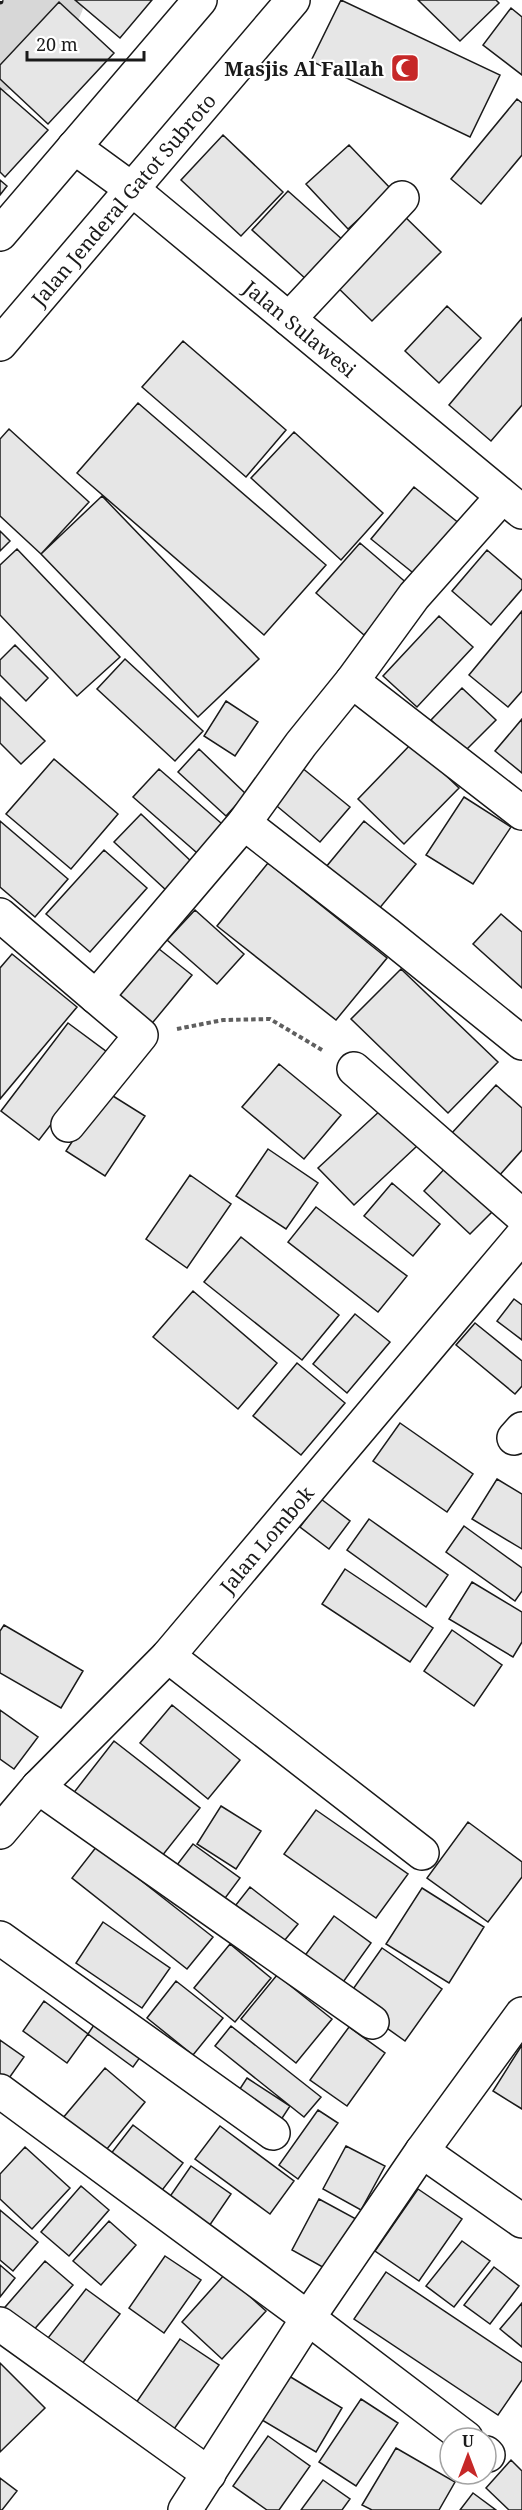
<svg xmlns="http://www.w3.org/2000/svg" width="522" height="2510" viewBox="0 0 522 2510" font-family="'Noto Serif',serif">
<rect width="100%" height="100%" fill="#fff"/>
<g fill="none" stroke-linecap="round" stroke-linejoin="round">
<!-- river -->
<path stroke="#d7d7d7" stroke-width="70" d="M0,56L49,0"/>
</g>
<!-- building -->
<path fill="#e6e6e6" stroke="#1a1a1a" stroke-width="1.5" d="M75,0H152L120,38Z
M341,0L500,75L470,137L311,61Z
M418,0H496L499,3L460,41Z
M59,2L114,53L48,124L0,79V65Z
M511,8L522,17V75L483,45Z
M0,88L48,130L5,177L0,172Z
M517,99L522,103V155L481,204L451,179Z
M223,135L283,192L241,236L181,180Z
M349,145L391,189L348,229L306,184Z
M0,180L7,186L0,195Z
M288,191L344,241L307,280L252,230Z
M398,210L441,252L372,321L329,279Z
M447,306L481,338L439,383L405,351Z
M522,318V405L491,441L449,405Z
M183,341L286,430L246,477L142,387Z
M138,403L326,565L264,635L77,473Z
M9,429L89,502L41,554L0,516V439Z
M294,432L383,513L341,560L251,478Z
M414,487L460,524L417,576L371,539Z
M102,496L259,659L198,717L41,554Z
M0,531L10,541L0,551Z
M360,543L409,585L364,635L316,593Z
M17,549L120,657L77,696L0,615V565Z
M487,550L522,580V589L491,625L452,591Z
M522,611V691L508,707L469,675Z
M439,616L473,647L417,707L383,676Z
M15,645L48,678L26,701L0,675V660Z
M125,659L203,731L175,761L97,689Z
M462,688L496,720L464,752L431,720Z
M0,697L45,741L21,764L0,743Z
M226,701L258,722L235,756L204,736Z
M522,719V773L495,751Z
M412,743L459,788L404,844L358,799Z
M199,749L246,794L226,816L178,772Z
M54,759L118,814L71,869L6,814Z
M301,767L350,807L320,842L272,802Z
M159,769L229,830L204,859L133,797Z
M464,797L511,827L473,884L426,855Z
M141,814L194,864L167,891L114,842Z
M0,821L68,879L35,917L0,887Z
M364,821L416,864L378,910L326,867Z
M104,850L147,888L90,952L46,914Z
M268,863L387,958L336,1020L217,926Z
M195,910L244,954L217,984L167,940Z
M501,914L522,932V988L473,944Z
M154,945L192,975L149,1027L111,996Z
M12,954L77,1007L0,1099V968Z
M401,969L498,1062L448,1113L351,1019Z
M68,1023L107,1052L39,1140L1,1111Z
M279,1064L341,1115L304,1159L242,1107Z
M496,1085L522,1108V1150L498,1177L451,1134Z
M105,1091L145,1116L105,1176L66,1151Z
M382,1109L417,1146L354,1205L318,1168Z
M268,1149L318,1183L286,1229L236,1196Z
M448,1165L495,1209L470,1234L424,1191Z
M190,1175L231,1204L187,1268L146,1239Z
M392,1183L440,1224L413,1256L364,1216Z
M316,1207L407,1276L378,1312L288,1242Z
M241,1237L339,1315L302,1360L204,1282Z
M193,1291L277,1363L238,1409L153,1337Z
M514,1299L522,1305V1340L497,1321Z
M355,1314L390,1342L347,1393L313,1364Z
M475,1323L522,1361V1386L515,1394L456,1345Z
M297,1363L345,1403L301,1455L253,1416Z
M400,1423L473,1474L447,1512L373,1461Z
M497,1479L522,1494V1549L472,1519Z
M321,1499L350,1521L329,1549L300,1527Z
M369,1519L448,1575L426,1607L347,1550Z
M464,1526L522,1568V1591L515,1601L446,1552Z
M345,1569L433,1628L410,1662L322,1604Z
M472,1582L522,1612V1642L513,1657L449,1619Z
M4,1625L83,1671L61,1708L0,1673V1631Z
M452,1630L502,1665L474,1706L424,1671Z
M172,1705L240,1760L208,1799L140,1743Z
M0,1710L38,1737L14,1769L0,1759Z
M114,1741L200,1808L158,1861L72,1795Z
M221,1806L261,1831L236,1869L197,1844Z
M316,1810L408,1874L376,1918L284,1854Z
M468,1822L522,1862V1877L488,1922L427,1878Z
M193,1844L240,1878L217,1909L170,1874Z
M97,1846L213,1937L187,1969L72,1878Z
M250,1887L298,1924L275,1952L228,1915Z
M422,1888L484,1927L449,1983L386,1944Z
M334,1916L371,1943L336,1992L298,1965Z
M103,1922L170,1968L142,2008L76,1963Z
M230,1944L271,1978L235,2022L194,1988Z
M382,1948L442,1989L405,2041L346,1999Z
M277,1975L332,2019L296,2063L241,2019Z
M176,1981L223,2018L193,2055L147,2018Z
M44,2001L88,2034L67,2063L23,2031Z
M100,2016L146,2049L133,2067L88,2034Z
M231,2026L321,2097L304,2117L215,2046Z
M349,2027L385,2053L347,2106L310,2080Z
M0,2040L24,2057L2,2088L0,2086Z
M522,2045V2109L493,2091Z
M105,2068L145,2102L98,2160L57,2125Z
M247,2078L290,2106L275,2129L232,2101Z
M318,2110L338,2123L298,2179L279,2165Z
M133,2125L183,2163L153,2202L103,2164Z
M220,2126L294,2181L270,2214L195,2159Z
M346,2146L385,2166L361,2210L323,2189Z
M25,2147L70,2188L32,2229L0,2199V2174Z
M191,2166L231,2194L203,2235L162,2208Z
M81,2186L109,2210L69,2256L41,2232Z
M418,2189L462,2219L419,2281L375,2251Z
M319,2199L356,2219L328,2270L292,2250Z
M0,2210L38,2242L13,2271L0,2260Z
M109,2221L136,2245L101,2285L73,2261Z
M462,2241L490,2261L454,2307L426,2286Z
M165,2256L201,2280L164,2333L129,2308Z
M45,2261L73,2285L24,2341L0,2313Z
M0,2265L15,2278L0,2297Z
M494,2267L519,2286L490,2324L464,2305Z
M386,2272L522,2363V2380L498,2415L354,2319Z
M225,2274L266,2311L222,2359L182,2322Z
M86,2289L120,2314L75,2373L41,2347Z
M522,2303V2347L500,2329Z
M180,2339L219,2365L167,2439L129,2413Z
M0,2363L45,2408L0,2452Z
M289,2376L342,2408L316,2452L262,2420Z
M361,2399L398,2423L356,2486L319,2462Z
M268,2436L310,2466L279,2510H267L233,2486Z
M396,2448L455,2482L439,2510H372L362,2505Z
M511,2460L522,2471V2510H509L486,2488Z
M0,2478L17,2491L2,2510H0Z
M323,2480L350,2499L342,2510H301Z
M473,2493L496,2510H460Z"/>
<g fill="none" stroke-linecap="round" stroke-linejoin="round">
<!-- minor casing -->
<g stroke="#1a1a1a" stroke-width="36">
<g id="minor">
<path id="s1" d="M74,147L133,190L522,512"/>
<path d="M289,319L402,198"/>
<path d="M352,681L414,596L502,497"/>
<path d="M244,823L387,934L522,1043"/>
<path d="M0,915L96,997"/>
<path d="M354,1069L522,1216"/>
<path d="M68,1125L141,1035L96,997L244,823L301,744L352,681L522,813"/>
<path d="M514,1438L522,1429"/>
<path d="M168,1656L422,1853"/>
<path d="M38,1787L372,2022"/>
<path id="s2" d="M0,1832L38,1787L168,1656L522,1236"/>
<path d="M0,1938L273,2133"/>
<path d="M0,2091L308,2318L466,2438"/>
<path d="M422,2151L522,2221"/>
<path d="M0,2324L209,2474"/>
<path d="M486,2453L488,2455"/>
<path d="M185,2510L308,2318L422,2151L522,2014"/>
</g>
</g>
<!-- major casing -->
<g stroke="#1a1a1a" stroke-width="36">
<g id="major">
<path d="M0,234L200,0"/>
<path id="s3" d="M0,344L293,0"/>
</g>
</g>
<!-- path -->
<path stroke="#5f5f5f" stroke-width="4" stroke-dasharray="4.5 3" stroke-linecap="butt" d="M177,1029L223,1020L270,1019L322,1050"/>
<!-- minor -->
<use href="#minor" stroke="#fff" stroke-width="33"/>
<!-- major -->
<use href="#major" stroke="#fff" stroke-width="33"/>
<!-- rail casing -->
<g stroke="#1a1a1a" stroke-width="7">
<path id="rail" d="M0,1V0"/>
</g>
<!-- rail -->
<use href="#rail" stroke="#fff" stroke-width="4.5" stroke-dasharray="14" stroke-linecap="butt"/>
</g>
<!-- icons -->
<defs>
<g id="mosque-square" transform="scale(1.5)"><rect x="-9" y="-9" width="18" height="18" rx="4" fill="#c62828" stroke="#fff"/><path d="M3.5-4.9A6 6 0 1 0 3.5 4.9A5 5 0 1 1 3.5-4.9Z" fill="#fff"/></g>
</defs>
<g fill-rule="evenodd">
<use href="#mosque-square" x="405" y="68"/>
</g>
<g text-anchor="middle" dominant-baseline="central" stroke-width="4.5" stroke-linejoin="round" paint-order="stroke">
<!-- poi labels -->
<g font-size="20" font-weight="bold" fill="#1a1a1a" stroke="#fff" text-anchor="end">
<text x="384" y="68">Masjis Al Fallah</text>
</g>
<!-- street labels -->
<g font-size="20" fill="#1a1a1a" stroke="#fff">
<text stroke="none"><textPath href="#s3" startOffset="190">Jalan Jenderal Gatot Subroto</textPath></text>
<text stroke="none"><textPath href="#s1" startOffset="290">Jalan Sulawesi</textPath></text>
<text stroke="none"><textPath href="#s2" startOffset="396">Jalan Lombok</textPath></text>
</g>
</g>
<!-- north arrow -->
<g transform="translate(468 2456)"><circle r="28" fill="#ffffff" stroke="#a3a3a3" stroke-width="1.5"/>
<path d="M0-4.5L10 22L0 15L-10 22Z" fill="#c62828"/>
<text y="-9" font-size="16" font-weight="bold" text-anchor="middle" fill="#1a1a1a">U</text>
</g>
<!-- scale -->
<path d="M27 51v9h117v-9" fill="none" stroke="#1a1a1a" stroke-width="3"/>
<text x="36" y="51" font-size="18" fill="#1a1a1a" stroke="#ffffff" stroke-width="4.5" paint-order="stroke">20 m</text>
</svg>
